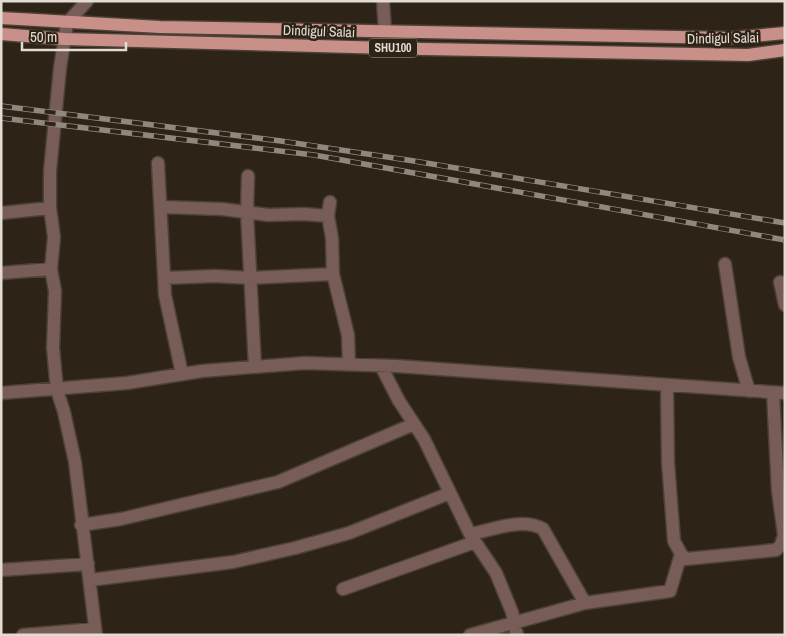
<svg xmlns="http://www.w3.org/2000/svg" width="786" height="636" viewBox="0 0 786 636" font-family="'Archivo Narrow',sans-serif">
<rect width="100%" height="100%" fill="#2e2317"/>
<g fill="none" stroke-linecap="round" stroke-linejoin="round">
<!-- minor casing -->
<g stroke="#4b4135" stroke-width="15">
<path id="minor" d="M87,1L67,23L60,68L50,171V208L54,237L51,269L55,291L53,348L57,390L64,412L75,462L96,635
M383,1L385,31
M158,163L165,295L182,374
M248,176L247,213L255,367
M330,202L328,216L332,238L333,274L348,335L349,364
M161,207L222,209L268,215L304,214L328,216
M1,213L50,208
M725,264L739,357L749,391
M1,273L51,269
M164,278L215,276L251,278L333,274
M780,282L785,305
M381,366L399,401L424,439L470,534L496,573L512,612L517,635
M667,387L668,462L674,541L681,554L686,559L776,550L781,545L784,535L778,491L773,393
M1,393L127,383L202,371L305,363L396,366L785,393
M81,525L121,519L278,482L414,424
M470,534C493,530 523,517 543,529L585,603
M1,570L88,564
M90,580L233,562L295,548L349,533L450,493
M343,589L475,542
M23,635L95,629
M470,635L585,603L670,591L681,554"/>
</g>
<!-- major casing -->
<g stroke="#4b4135" stroke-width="15">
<path id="major" d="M1,18L160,27L731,38L785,33
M1,34L64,39L424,49L748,55L785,50"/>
</g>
<!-- minor -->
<use href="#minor" stroke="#775c58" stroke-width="12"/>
<!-- major -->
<use href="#major" stroke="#c89089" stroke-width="12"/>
<!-- rail casing -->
<g stroke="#90877d" stroke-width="5.5">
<path id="rail" d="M1,106L281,141L414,161L785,223
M1,118L314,155L785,240"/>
</g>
<!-- rail -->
<use href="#rail" stroke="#2e2317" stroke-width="4" stroke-dasharray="11" stroke-linecap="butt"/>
</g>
<g text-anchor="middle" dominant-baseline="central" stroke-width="5" stroke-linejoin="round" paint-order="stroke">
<!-- shield labels -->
<rect fill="#2e2317" stroke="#ada49b" stroke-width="1" x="369" y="38.5" width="48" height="19" rx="4"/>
<g font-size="12" font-weight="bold" fill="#e3dcd3">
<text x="393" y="48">SHU100</text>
</g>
<!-- street labels -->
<g font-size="14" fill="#e3dcd3" stroke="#2e2317">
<text transform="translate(319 31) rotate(2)">Dindigul Salai</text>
<text transform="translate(723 38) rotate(-1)">Dindigul Salai</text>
</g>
</g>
<!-- border -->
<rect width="786" height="636" fill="none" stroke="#e3dcd3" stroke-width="5"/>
<!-- scale -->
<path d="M22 42v8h104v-8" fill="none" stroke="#e3dcd3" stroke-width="2.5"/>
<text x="30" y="42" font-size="15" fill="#e3dcd3" stroke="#2e2317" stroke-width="4" paint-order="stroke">50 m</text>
</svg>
